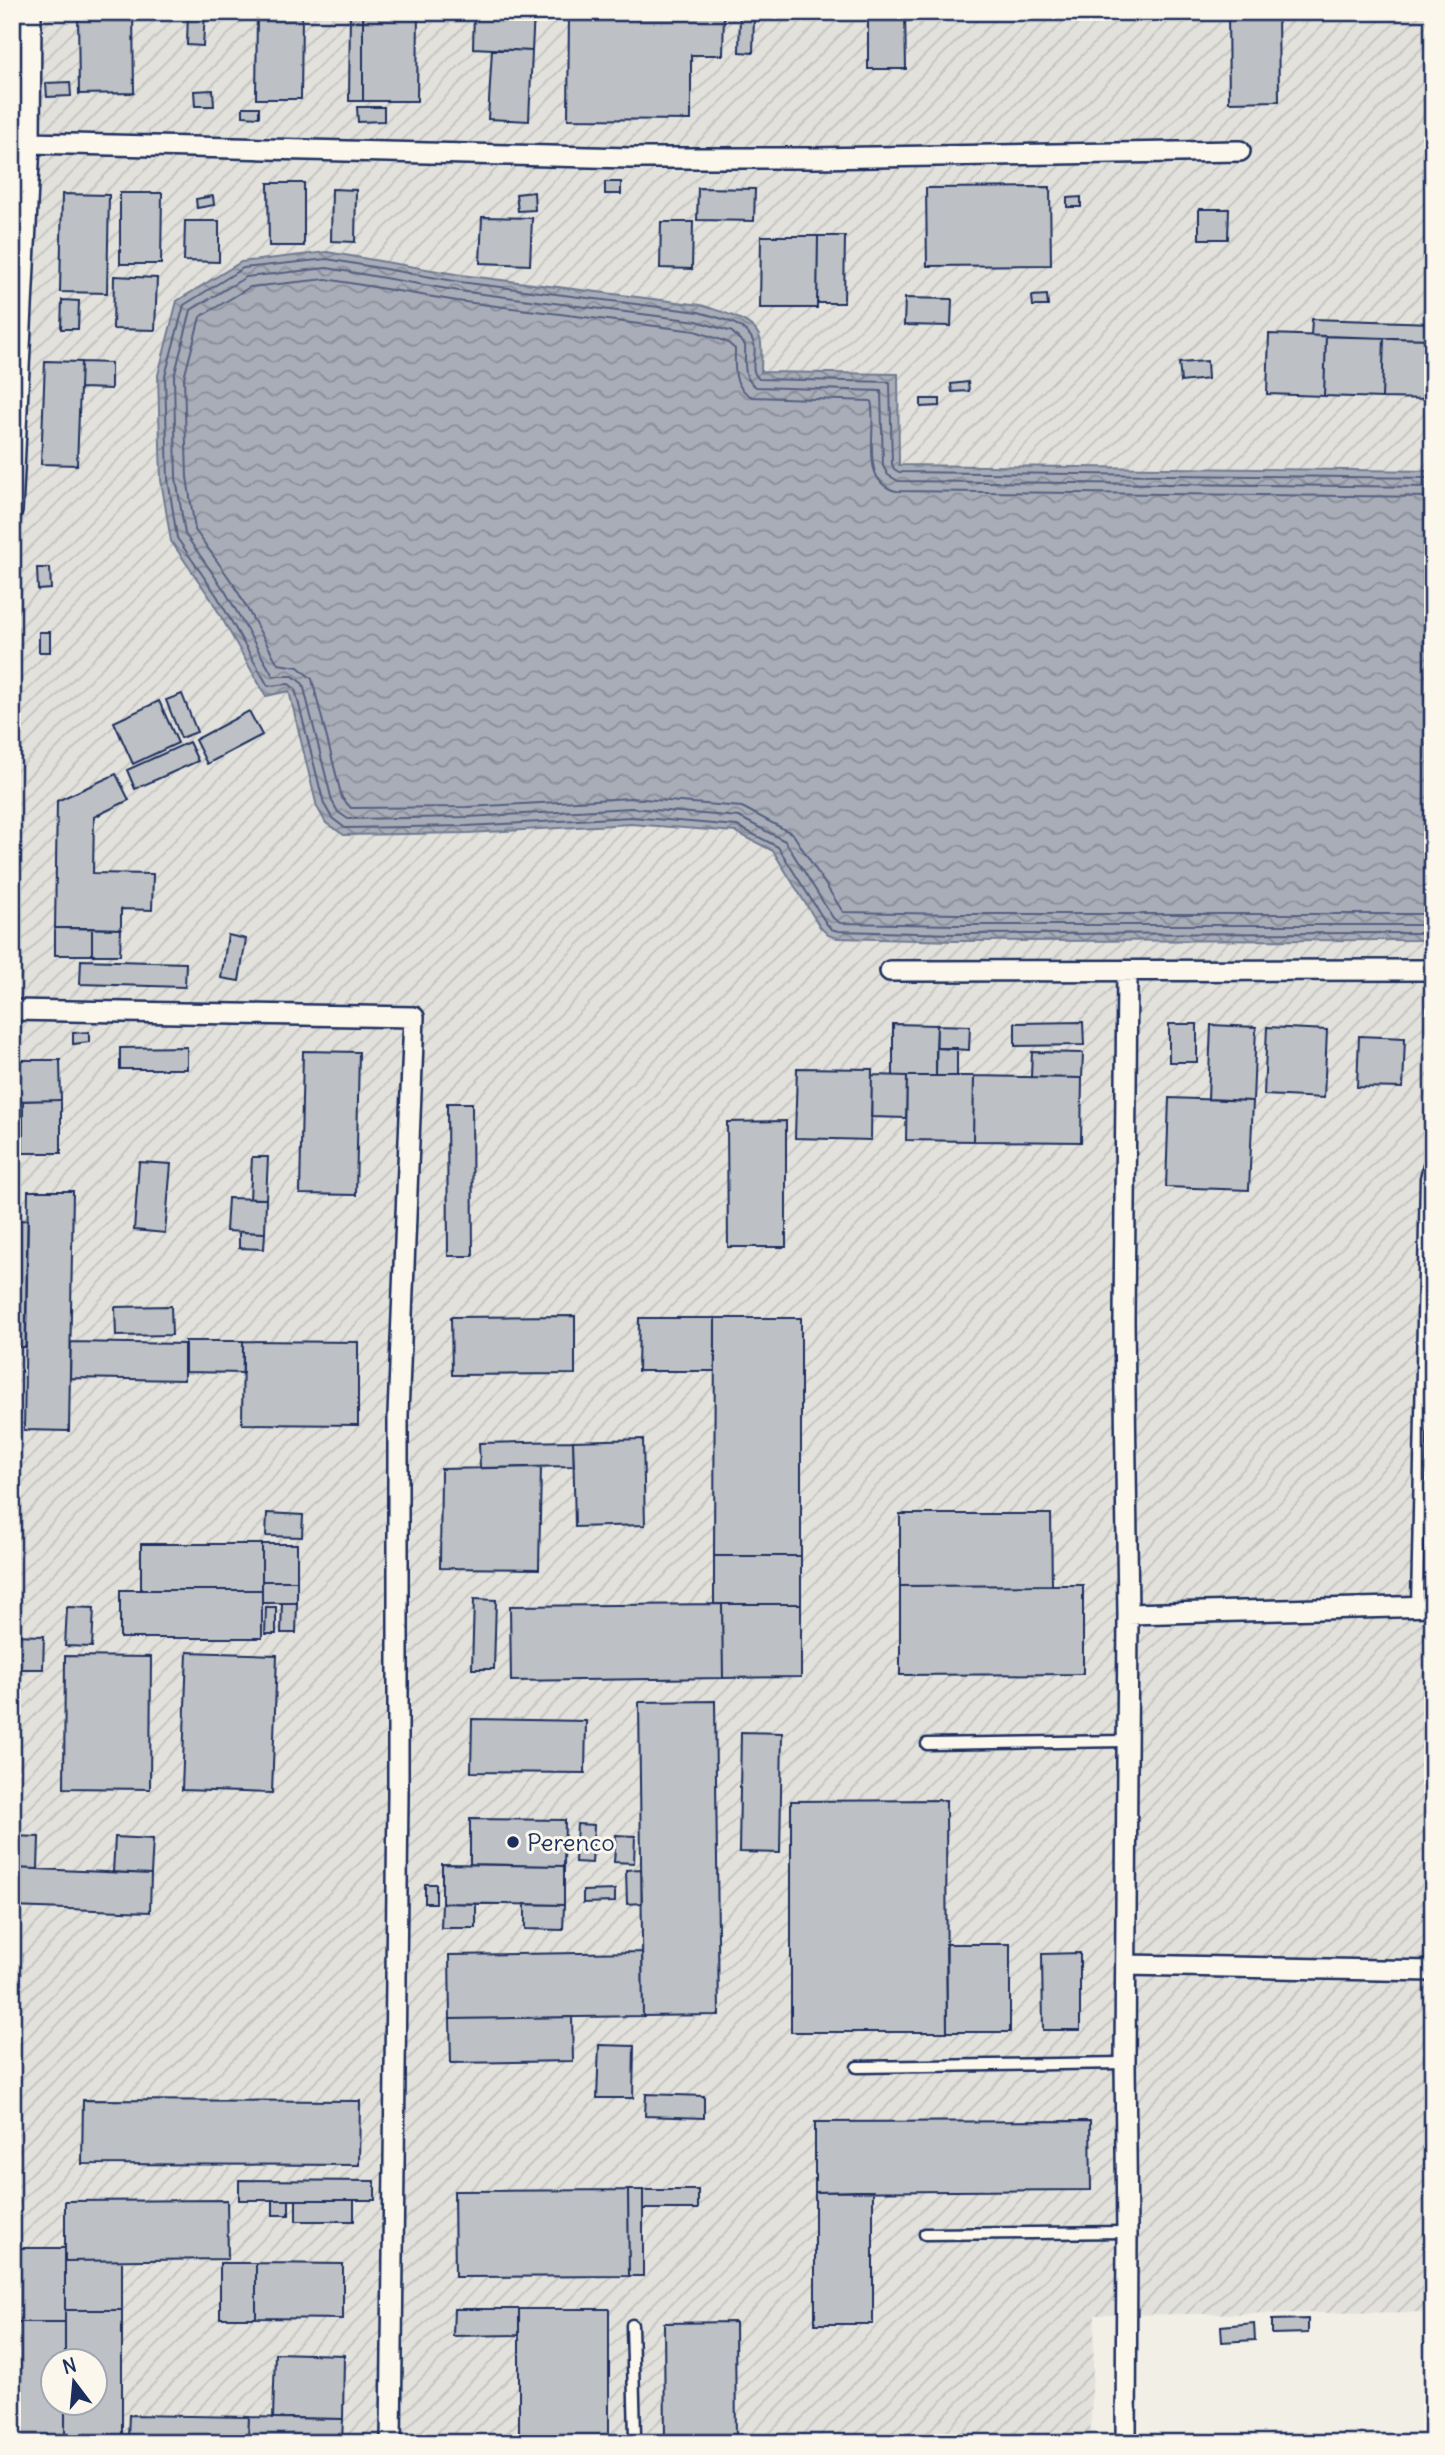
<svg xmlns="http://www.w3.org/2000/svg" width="1445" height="2455" viewBox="0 0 1445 2455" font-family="Delius,sans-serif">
<defs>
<pattern id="industrial-furrows" width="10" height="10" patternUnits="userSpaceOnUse" patternTransform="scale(1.75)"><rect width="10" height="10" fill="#e2e1dc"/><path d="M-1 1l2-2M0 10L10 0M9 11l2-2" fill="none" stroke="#c1c1bf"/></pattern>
<pattern id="water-waves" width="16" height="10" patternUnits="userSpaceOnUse" patternTransform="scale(1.75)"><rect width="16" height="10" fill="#a9adb7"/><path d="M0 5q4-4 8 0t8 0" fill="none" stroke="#898d98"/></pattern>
</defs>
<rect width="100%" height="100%" fill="#f2efe6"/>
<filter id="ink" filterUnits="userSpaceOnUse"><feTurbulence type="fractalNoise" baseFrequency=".0143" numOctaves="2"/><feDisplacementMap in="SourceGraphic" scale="14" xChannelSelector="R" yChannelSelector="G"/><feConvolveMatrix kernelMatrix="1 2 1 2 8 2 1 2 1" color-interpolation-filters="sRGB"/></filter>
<g filter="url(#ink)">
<!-- industrial -->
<path fill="url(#industrial-furrows)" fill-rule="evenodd" d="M12,12H1433V471L899,465L898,374L761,372L762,340L701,305L461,275L327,252L177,301L158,376L161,480L171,541L211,599L289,691L317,807L344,835L468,833L631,824L736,832L773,851L797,887L837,938L956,941L1433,940V2312L1095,2315L1090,2443H12ZM52,2360H94V2402H52Z"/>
<!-- water -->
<path fill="url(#water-waves)" stroke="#707b93" stroke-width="2" d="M327,252L461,275L701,305C720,312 759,319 761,343C762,353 761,363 761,372L898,374L899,465L1433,471V940L956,941L837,938L828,935L820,927L773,851L736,832L631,824L468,833L344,835L326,823L317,807L289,691L266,696L211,599L171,541L161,480L158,375L177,301L241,262Z"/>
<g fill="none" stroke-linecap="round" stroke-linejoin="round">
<!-- shore -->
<path stroke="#546182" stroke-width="2" d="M1433,478L899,472L894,469L892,464L890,382L759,379C747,369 759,353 753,341C745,322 717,318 699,312L460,282L327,259L243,268L184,305L165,376L168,479L177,538L217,596L268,686L289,684L295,689L324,804L332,818L345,828L467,826L631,817L737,826L778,847L826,923L831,929L838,931L956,934L1433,933
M1433,487L898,481L888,475L883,466L881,391L756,387C741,377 746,361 745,345L732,332L697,321L459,291L327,268L246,277L191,310L174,377L176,478L185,534L225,591L273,676H293L303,684L332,801L338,812L348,819L467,817L631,808L739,817L785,841L833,918L840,923L956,925H1433
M1433,497L896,491C858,481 878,429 871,401L752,397C732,386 735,369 735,349L727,342L695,331L457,301L326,279L250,287L200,317L184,378L187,477L195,530L234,585L278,664L298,667L312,679L342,798L351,808L467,807L631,798L742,807L793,834L843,912L956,914H1433"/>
</g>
<!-- building -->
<path fill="#bdc0c4" stroke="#1b2f5e" stroke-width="2" d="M78,12H133L134,93L79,94Z
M188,12H205L203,46L187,45Z
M257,12H302L301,99H256Z
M350,12H363V101H349Z
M363,12H418L417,101H363Z
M474,12H534L532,51L473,48Z
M569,12H724L723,55H691V120L568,119Z
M868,12H905L906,69H868Z
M1228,12H1278L1279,101L1229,102Z
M740,15L754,16L753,53L739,52Z
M492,49L532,51L529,121L488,119Z
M70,82L71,96L47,97L46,83Z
M213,90L214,106H195L194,91Z
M243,107H259V117L243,116Z
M357,107H384V121L358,122Z
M605,182H621V194H605Z
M268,183H304V246H269Z
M1050,187L1051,265L927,266L926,188Z
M698,188L755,189L754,221L697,220Z
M332,189L356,190L355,242L331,241Z
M534,192L535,210L518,211L516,194Z
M120,193H162L161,264H120Z
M62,194L109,195L107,293L60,292Z
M213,196L214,205L197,208L196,199Z
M1081,197V207H1067V198Z
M1199,209H1229L1228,239H1199Z
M482,217L532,218L530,265L480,263Z
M185,221H219V262L184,261Z
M661,222H693L692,269L660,268Z
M761,236H818L817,308H760Z
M818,236H845L844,303H817Z
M114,276L157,278L155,330L113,329Z
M1047,295L1048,306H1033L1032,296Z
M905,298L952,299L951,326L904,325Z
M62,300L79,301L78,329H61Z
M1312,319L1433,323V339L1311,336Z
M1269,334L1326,336L1324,396L1267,394Z
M1326,336L1384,338L1382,398L1324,396Z
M1384,338L1433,339V399L1382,398Z
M45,361L81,362L77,465L41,464Z
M1207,361L1208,379L1181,382L1179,363Z
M81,362L111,363V389L80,388Z
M968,382L969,391L952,392L951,384Z
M921,399H940V406L921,407Z
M37,568H50L51,589L38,590Z
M39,632H50V652H39Z
M182,694L197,732L181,738L166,700Z
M159,701L178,743L133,764L114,722Z
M249,711L262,735L207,764L195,740Z
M189,742L198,761L135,789L127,770Z
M116,774L129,800L94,817L93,873L153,874L152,910L121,909V929L55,928L57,801Z
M55,928H92V955H55Z
M92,928L121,929L120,955H92Z
M228,935L246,939L239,981L221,978Z
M81,960L186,963L185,987L80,984Z
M1083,1022L1084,1045L1015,1046V1023Z
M893,1024L937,1025L936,1076H893Z
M1169,1024H1197V1062H1169Z
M937,1025L970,1026L969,1050L936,1048Z
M1211,1025L1256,1027L1253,1101L1208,1099Z
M1267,1027L1327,1030L1324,1098L1264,1095Z
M89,1032V1042L73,1044V1033Z
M1359,1036L1405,1038L1403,1088L1357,1087Z
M187,1047V1069H120V1048Z
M936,1048H957V1076H936Z
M303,1051L359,1052L356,1195L300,1194Z
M1032,1052L1083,1053L1082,1078L1031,1077Z
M12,1060H60L61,1100L12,1101Z
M797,1068L872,1069L871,1140L795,1138Z
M872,1075L907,1076L906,1118L871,1117Z
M907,1076H974L973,1141L906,1140Z
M974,1076L1082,1078L1081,1142L973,1141Z
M1169,1098L1253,1101L1249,1190L1166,1187Z
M61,1100V1153H23V1101Z
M447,1103H472L473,1256H448Z
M786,1121V1247H728L727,1122Z
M252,1157H268L266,1199H250Z
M139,1162L171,1164L165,1233L134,1230Z
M28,1191H73L69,1431L24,1430Z
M228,1198L266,1199L265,1233L226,1231Z
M28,1220L26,1347H12V1221Z
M239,1232L265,1233L264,1249L239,1248Z
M171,1306L172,1335L116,1336L115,1307Z
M575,1316V1374L452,1375L451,1317Z
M639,1318H715V1371H638Z
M715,1318H801V1556H714Z
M185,1341H243V1373L185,1372Z
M243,1341L358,1342V1425L242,1424Z
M71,1342L184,1344V1380L70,1378Z
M643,1439L645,1525L575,1527L573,1441Z
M573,1441L574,1466L480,1468L479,1443Z
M541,1467L539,1569L440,1568L441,1469Z
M267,1513L303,1515L302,1537L266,1536Z
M900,1514H1051L1052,1585L900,1586Z
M141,1544H262V1590H141Z
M262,1544H297V1581H262Z
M714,1556H801V1604H714Z
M262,1581H297V1603H262Z
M1052,1585H1083V1674L900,1675V1586Z
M120,1590H262V1638H120Z
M474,1599L496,1600L494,1669H472Z
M282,1603H297L296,1633H281Z
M722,1604H801V1677L723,1678Z
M722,1604L723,1678L511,1681L510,1606Z
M67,1607L94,1608L92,1647L65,1646Z
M266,1607H276V1634H265Z
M12,1635L44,1636L43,1669H12Z
M187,1652L277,1655L272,1793L182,1790Z
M65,1656L151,1657L150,1789L64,1788Z
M715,1701L719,2015L643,2016L639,1702Z
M472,1719L586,1721L585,1773L471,1772Z
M741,1732L782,1733L780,1853L739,1852Z
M946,1800L947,2032H791V1801Z
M470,1819L565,1820L564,1866L470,1864Z
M577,1824L594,1825L592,1863L575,1862Z
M616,1835L635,1836L634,1863L614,1862Z
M12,1836L39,1837L38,1869L12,1868Z
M115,1837L153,1839L151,1874L113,1872Z
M442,1864L564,1866V1905L442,1903Z
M12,1868L151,1874L150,1912L12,1907Z
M641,1869L642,1903L627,1904L626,1870Z
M425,1884H436V1903H425Z
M615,1890V1902L583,1903V1891Z
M442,1903L476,1904V1928H441Z
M525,1904L564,1905L563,1930L525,1929Z
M946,1944H1010V2032H947Z
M642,1952L643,2016L450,2019L449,1955Z
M1080,1953V2030H1043L1042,1954Z
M572,2017L573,2061L451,2063L450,2019Z
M599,2045L634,2046L633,2098H597Z
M646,2094L704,2096V2118L645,2116Z
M83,2100L360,2101L359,2165L82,2164Z
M1090,2121L1091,2190L815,2192V2122Z
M239,2180L375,2181V2200H239Z
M628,2190H643V2276H629Z
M628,2190L629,2276L455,2277L454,2191Z
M643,2190H698V2209H643Z
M873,2191V2324H815V2192Z
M227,2200L228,2259L65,2261V2201Z
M273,2200H289V2215H273Z
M296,2200H354V2221H296Z
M12,2248H65V2322H12Z
M65,2261H122V2310H65Z
M220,2263H256V2318H220Z
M256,2263L343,2264V2319L256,2318Z
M454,2309H519V2335L453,2336Z
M519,2309H609V2443H519Z
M65,2310H122V2443H65V2402H94V2360H65Z
M1308,2319V2333L1272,2334V2320Z
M12,2322H65V2360H52V2402H65V2443H12Z
M735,2322L736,2443H665L664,2323Z
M1254,2323L1255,2340L1222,2342L1221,2326Z
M275,2353L344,2355L343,2419L273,2418Z
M129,2415L249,2417L248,2439L128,2437Z
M249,2417L343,2419L342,2441L248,2439Z"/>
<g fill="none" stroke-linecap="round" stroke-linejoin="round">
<!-- service casing -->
<g stroke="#1b2f5e" stroke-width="15">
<path id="service" d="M1432,970L1433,1023
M1417,1606L1426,1178L1433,1150
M927,1744L1125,1741
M857,2067L1125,2063
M925,2234L1127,2232
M631,2443L635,2436L632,2325"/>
</g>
<!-- minor casing -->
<g stroke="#1b2f5e" stroke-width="24">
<path id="minor" d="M30,143L630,158H814L1240,151
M12,511L30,143L31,12
M890,971L1433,970
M12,1010L414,1017L398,1415V1793L391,2443
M1128,1614L1433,1606
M1126,1965L1433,1971
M1126,2443L1127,2232L1125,2063L1128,1614L1124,1321L1127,971"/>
</g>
<!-- service -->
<use href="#service" stroke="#fbf7ec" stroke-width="10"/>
<!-- minor -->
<use href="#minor" stroke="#fbf7ec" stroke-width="19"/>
</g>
</g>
<!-- markers -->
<circle fill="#1b2f5e" stroke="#fbf7ec" stroke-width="2.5" cx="513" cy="1842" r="7"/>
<g text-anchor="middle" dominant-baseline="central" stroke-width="6" stroke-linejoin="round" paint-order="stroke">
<!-- poi labels -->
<g font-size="24" fill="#1b2f5e" stroke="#fbf7ec" text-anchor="start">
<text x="527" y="1842">Perenco</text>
</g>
</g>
<!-- margin -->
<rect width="1445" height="2455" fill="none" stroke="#fbf7ec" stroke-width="42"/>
<rect x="21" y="21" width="1403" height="2413" fill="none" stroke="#1b2f5e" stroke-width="2.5" filter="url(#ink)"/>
<!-- north arrow -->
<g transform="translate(74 2382) rotate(344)"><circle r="33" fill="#fbf7ec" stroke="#a1a7b3" stroke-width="2"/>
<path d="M0-5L12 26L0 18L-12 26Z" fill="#1b2f5e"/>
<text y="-10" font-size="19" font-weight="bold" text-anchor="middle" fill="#1b2f5e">N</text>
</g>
</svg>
